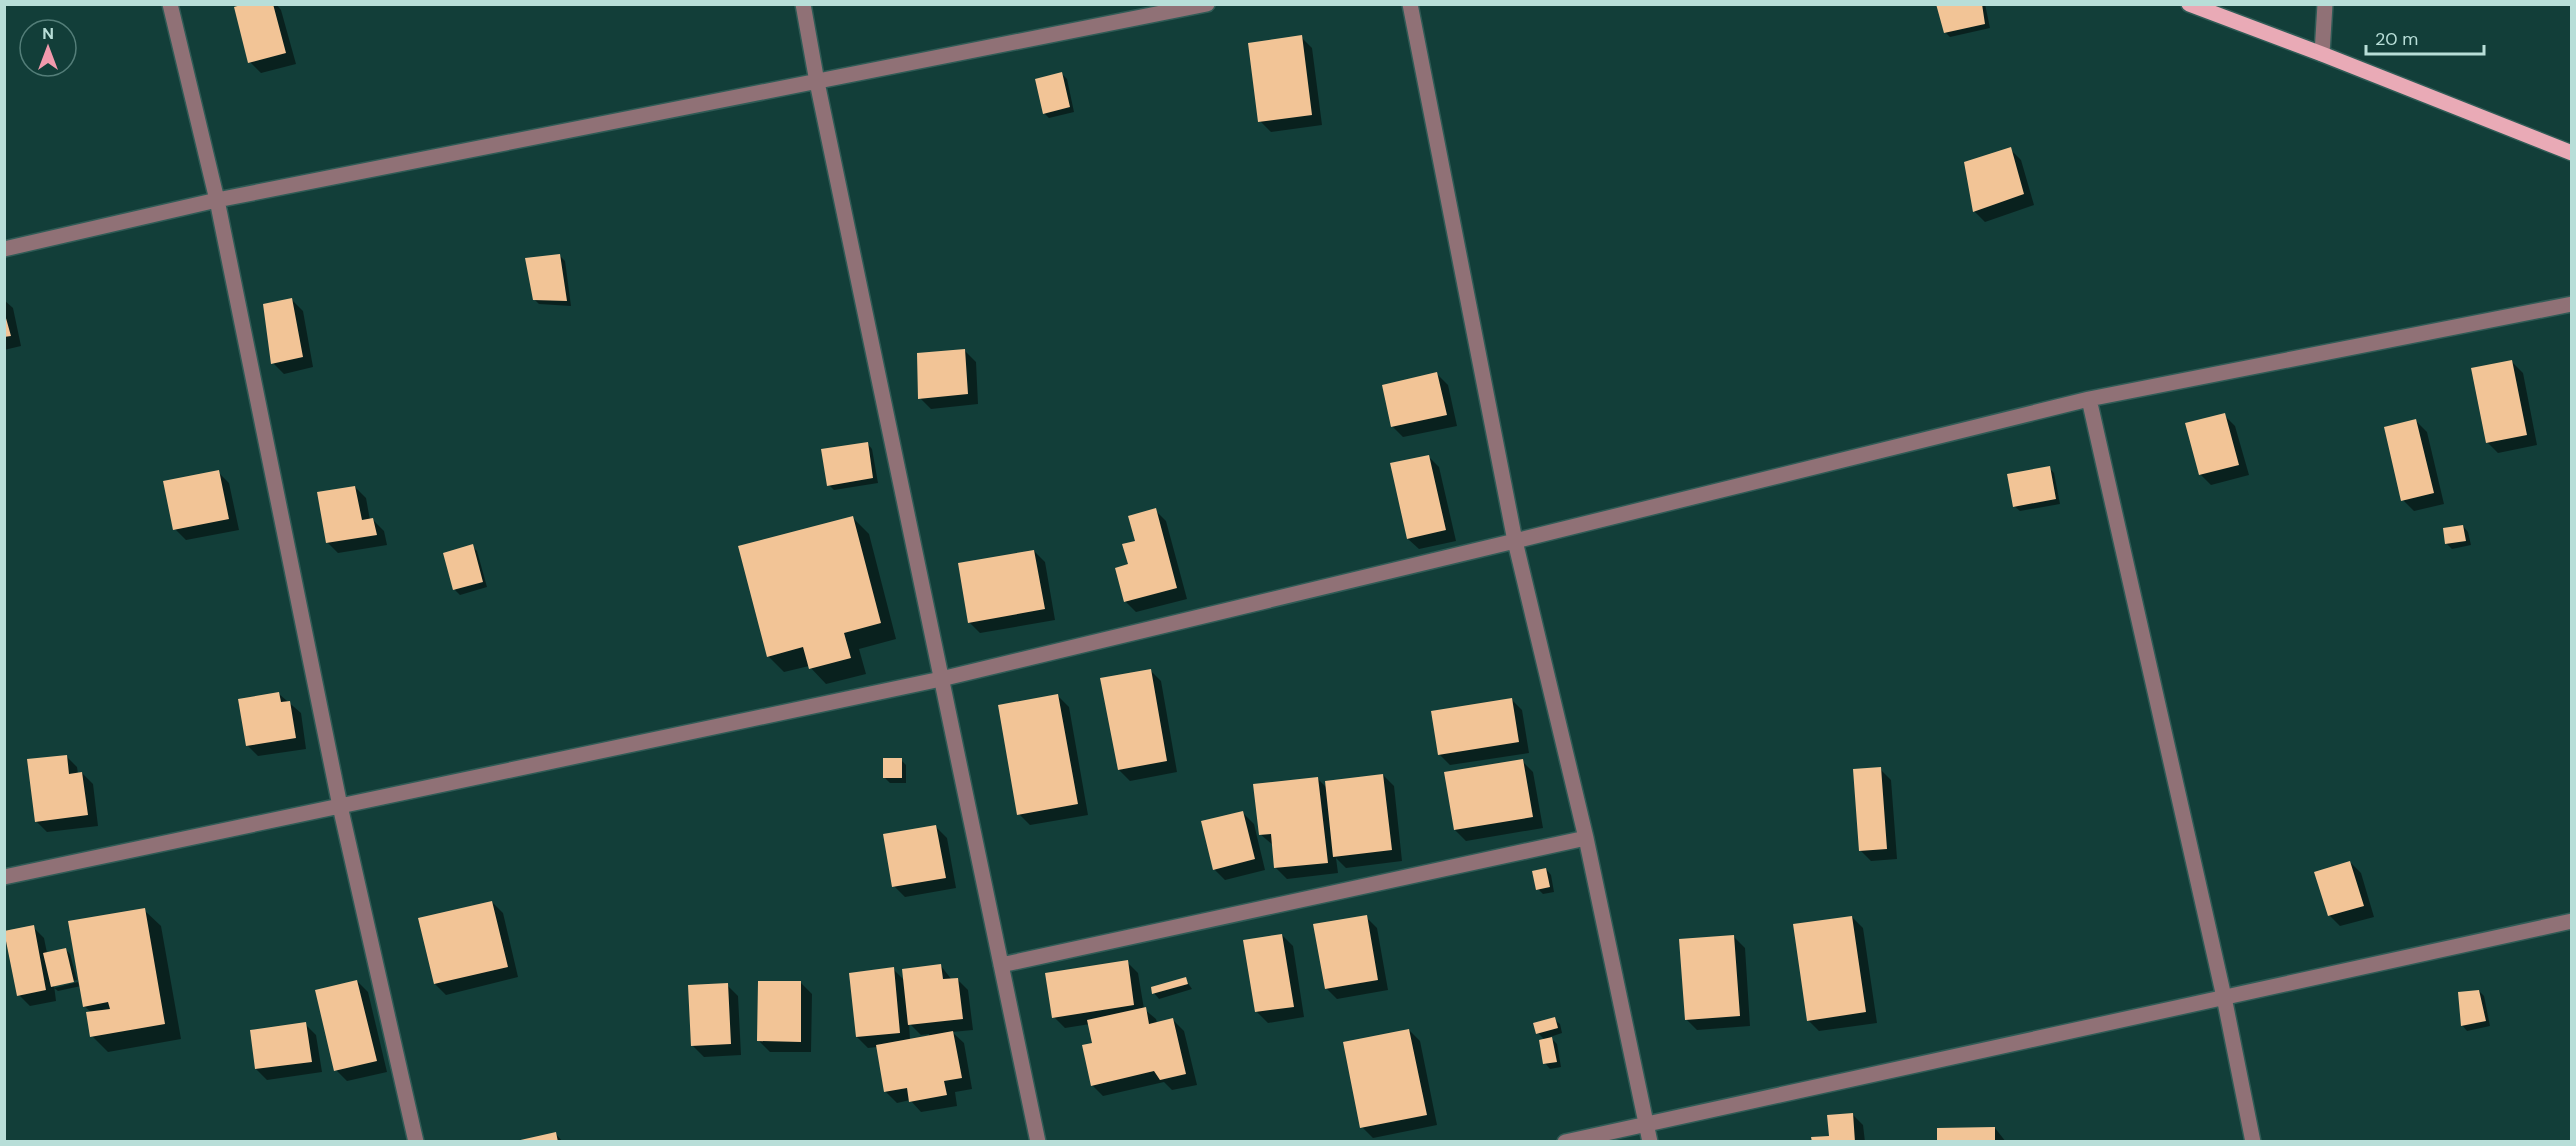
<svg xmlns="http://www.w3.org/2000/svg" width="2576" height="1146" viewBox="0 0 2576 1146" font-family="'DM Sans',sans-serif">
<rect width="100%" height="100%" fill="#123e39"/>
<!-- shadow -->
<path fill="#0007" fill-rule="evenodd" d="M250,4H276L281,10L296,64L261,73L250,62Z
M1938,4H1985L1990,28L1950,37L1945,32Z
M1301,37L1312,48L1322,125L1271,132L1260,121Z
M1062,74L1067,79L1074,112L1049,118L1044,113Z
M2010,149L2021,160L2034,205L1985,222L1974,211Z
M559,255L565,261L571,306L539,304L534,299Z
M4,300L13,308L21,346L4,350Z
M292,300L303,311L313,367L284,374L273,363Z
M965,351L976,362L978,404L931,409L920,398Z
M2512,362L2523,373L2537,445L2498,453L2487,442Z
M1437,374L1448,385L1457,426L1403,437L1392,426Z
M2224,415L2235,426L2249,475L2211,485L2200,474Z
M2416,421L2427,432L2444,504L2414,511L2403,500Z
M867,443L872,449L878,483L834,490L829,485Z
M1428,456L1439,467L1456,541L1419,549L1408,539Z
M2049,468L2054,473L2060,504L2020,511L2014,506Z
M218,472L229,483L239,530L186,540L175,529Z
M355,487L366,498L370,520H373L384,531L387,545L338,553L327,542Z
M1155,510L1166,521L1187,599L1136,612L1125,601L1129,565L1137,542Z
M853,518L869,534L896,639L859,649L866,674L826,684L809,666L784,672L768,656Z
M2463,526L2468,532L2471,545L2452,549L2447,544L2445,529Z
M472,546L477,551L487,587L460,595L455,590Z
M1034,551L1045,562L1055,620L980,633L969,622Z
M1150,670L1161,681L1177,772L1130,781L1119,770Z
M279,694L301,713L306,749L258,756L247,745Z
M1058,696L1069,707L1088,815L1030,825L1019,814Z
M1511,699L1522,710L1529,753L1450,765L1439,754Z
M66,756L77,767L78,774L82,773L93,784L98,826L47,832L36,821Z
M901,760L906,765V783H890L885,778Z
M1522,761L1533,772L1543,828L1466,841L1455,830Z
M1880,769L1891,780L1897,859L1871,861L1860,850Z
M1383,775L1394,786L1402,861L1346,868L1336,858L1338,873L1287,879L1276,868L1273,845L1260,834L1318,779L1327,788Z
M1243,813L1254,824L1265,870L1225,880L1214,869Z
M936,827L947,838L956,888L905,897L894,886Z
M2350,862L2361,873L2374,917L2340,926L2329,915Z
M1546,869L1551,875L1554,892L1543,894L1538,889Z
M492,902L503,913L518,977L446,995L435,984Z
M144,910L161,926L181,1039L108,1052L92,1036V1013L84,1006L81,986L58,991L54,988L78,982L79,987L81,986Z
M1366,917L1377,928L1388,990L1337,999L1326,988Z
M1852,917L1863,928L1877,1023L1819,1031L1808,1020Z
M33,927L44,938L47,953L65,949L70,954L77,980L54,985L56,1001L30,1006L19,995Z
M1282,935L1293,946L1304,1017L1268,1023L1257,1012Z
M1734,937L1745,948L1750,1026L1697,1030L1686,1019Z
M1127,962L1138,973L1144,1009L1156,1019L1157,1023L1173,1020L1184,1031L1197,1085L1172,1090L1164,1082L1103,1096L1092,1085L1094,1044L1090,1024L1065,1028L1054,1017Z
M941,966L952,980L957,979L968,990L973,1030L952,1032L964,1043L972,1089L955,1092L957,1106L921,1112L910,1100L897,1103L886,1092L877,1047L868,1048L857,1037L893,969L905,981ZM909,1023L921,1035L929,1034V1037L910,1040Z
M1185,979L1192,989L1159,999L1154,993Z
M357,981L368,992L387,1072L347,1081L336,1070Z
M801,983L812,994L811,1052H770L759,1041Z
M727,985L738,996L741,1055L704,1057L693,1046Z
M2479,991L2484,996L2490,1026L2467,1031L2462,1025Z
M1554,1019L1560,1024L1562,1033L1550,1037L1557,1044L1561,1067L1550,1069L1545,1063V1040L1538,1033Z
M305,1024L316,1035L322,1072L267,1080L256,1069Z
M1409,1030L1420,1041L1437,1125L1373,1138L1362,1127Z
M1852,1114L1863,1125L1865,1142H1813L1830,1138Z
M1995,1128L2006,1142H1939Z
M555,1133L563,1142H518Z"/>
<!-- building -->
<path fill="#f2c496" d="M244,4H273L286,53L248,63L234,7Z
M1936,4H1982L1985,24L1944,33Z
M1302,35L1312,115L1258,122L1248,43Z
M1062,72L1070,107L1043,114L1035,79Z
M2011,147L2024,194L1973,212L1964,162Z
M560,254L567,301L533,300L525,258Z
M292,298L303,357L271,364L263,304Z
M4,311L11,336L4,337Z
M965,349L968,394L918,399L917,353Z
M2512,360L2527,435L2486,443L2471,368Z
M1437,372L1447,415L1391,427L1382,385Z
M2225,413L2239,465L2199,475L2185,423Z
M2416,419L2434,493L2401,501L2384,427Z
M868,442L873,478L827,486L821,449Z
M1429,455L1446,530L1407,539L1390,463Z
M2050,466L2056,499L2013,507L2007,474Z
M219,470L229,519L173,530L163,481Z
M355,486L362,520L373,518L377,535L326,543L317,492Z
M1156,508L1177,588L1124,602L1115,568L1128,564L1122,544L1135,541L1128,516Z
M853,516L881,623L844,633L851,658L809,669L803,647L767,657L738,546Z
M2463,525L2466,541L2445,544L2443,528Z
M473,544L483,582L453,590L443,553Z
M1034,550L1045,609L968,623L958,563Z
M1151,669L1167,761L1118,770L1100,678Z
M279,692L281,702L290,701L296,738L246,746L238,699Z
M1058,694L1078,804L1017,815L998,705Z
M1512,698L1519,742L1438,755L1431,711Z
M67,755L69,774L82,772L88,815L35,822L27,759Z
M883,758H902V778H883Z
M1523,759L1533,817L1454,830L1444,772Z
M1881,767L1887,849L1859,851L1853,769Z
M1383,774L1392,850L1333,857L1325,781Z
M1318,777L1328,863L1274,868L1271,834L1259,835L1253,784Z
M1243,811L1255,859L1213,870L1201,821Z
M936,825L946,878L892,887L883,834Z
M2350,861L2364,906L2328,916L2314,872Z
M1546,868L1550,887L1536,890L1532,871Z
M492,901L508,967L434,984L418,918Z
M145,908L165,1024L90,1037L86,1012L110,1009L108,1002L83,1007L68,921Z
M1367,915L1378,980L1325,989L1313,924Z
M1852,916L1866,1012L1807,1021L1793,924Z
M34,925L46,990L17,996L4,931Z
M1282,934L1294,1007L1255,1012L1243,940Z
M1734,935L1740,1016L1685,1020L1679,939Z
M66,948L74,982L51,987L43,953Z
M1128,960L1134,1005L1052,1018L1045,973Z
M941,964L943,979L958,978L963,1019L908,1025L902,969Z
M894,967L900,1033L856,1037L849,973Z
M1186,977L1188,984L1152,994L1151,987Z
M357,980L377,1061L334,1071L315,990Z
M758,981H801V1042L757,1041Z
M728,983L731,1044L691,1046L688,985Z
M2479,990L2486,1021L2461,1026L2458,992Z
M1146,1007L1149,1024L1173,1018L1186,1074L1160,1080L1154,1071L1091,1086L1082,1045L1092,1043L1087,1020Z
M1555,1017L1558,1028L1536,1034L1533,1023Z
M306,1022L312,1062L255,1069L250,1030Z
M1409,1029L1427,1115L1360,1128L1343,1042Z
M953,1031L962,1078L944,1081L947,1095L909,1102L907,1088L884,1092L876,1045Z
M1552,1037L1557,1062L1543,1064L1539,1040Z
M1853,1113L1855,1142H1812L1811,1137L1829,1136L1827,1115Z
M1995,1127V1142H1937V1128Z
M556,1132L558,1142H516V1141Z"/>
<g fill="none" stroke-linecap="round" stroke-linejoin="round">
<!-- minor casing -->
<g stroke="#305b56" stroke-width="18">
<path id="minor" d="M170,4L217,200L340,806L416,1142
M803,4L817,82L1038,1142
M1410,4L1515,541L1586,838L1650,1142
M2322,54L2325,4
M4,249L217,200L1207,4
M2089,399L2224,997L2253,1142
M4,877L941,679L1515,541L2089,399L2572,304
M1001,965L1586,838
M1565,1142L2572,921"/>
</g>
<!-- major casing -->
<g stroke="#305b56" stroke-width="18">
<path id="major" d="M2189,4L2322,54L2572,153"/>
</g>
<!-- minor -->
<use href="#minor" stroke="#907176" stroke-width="15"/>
<!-- major -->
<use href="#major" stroke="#e9aab6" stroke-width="15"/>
</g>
<!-- border -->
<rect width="2576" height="1146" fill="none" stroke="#b8ded8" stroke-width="12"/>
<!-- north arrow -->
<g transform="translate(48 48)"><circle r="28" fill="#123e39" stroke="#547e79" stroke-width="1.5"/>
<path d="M0-4.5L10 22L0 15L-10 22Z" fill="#f29aad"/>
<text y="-9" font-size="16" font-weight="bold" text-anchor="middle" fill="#b8ded8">N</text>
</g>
<!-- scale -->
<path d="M2366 45v9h118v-9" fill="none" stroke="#b8ded8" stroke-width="3"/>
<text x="2375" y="45" font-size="18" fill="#b8ded8" stroke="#123e39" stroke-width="4.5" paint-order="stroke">20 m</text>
</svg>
